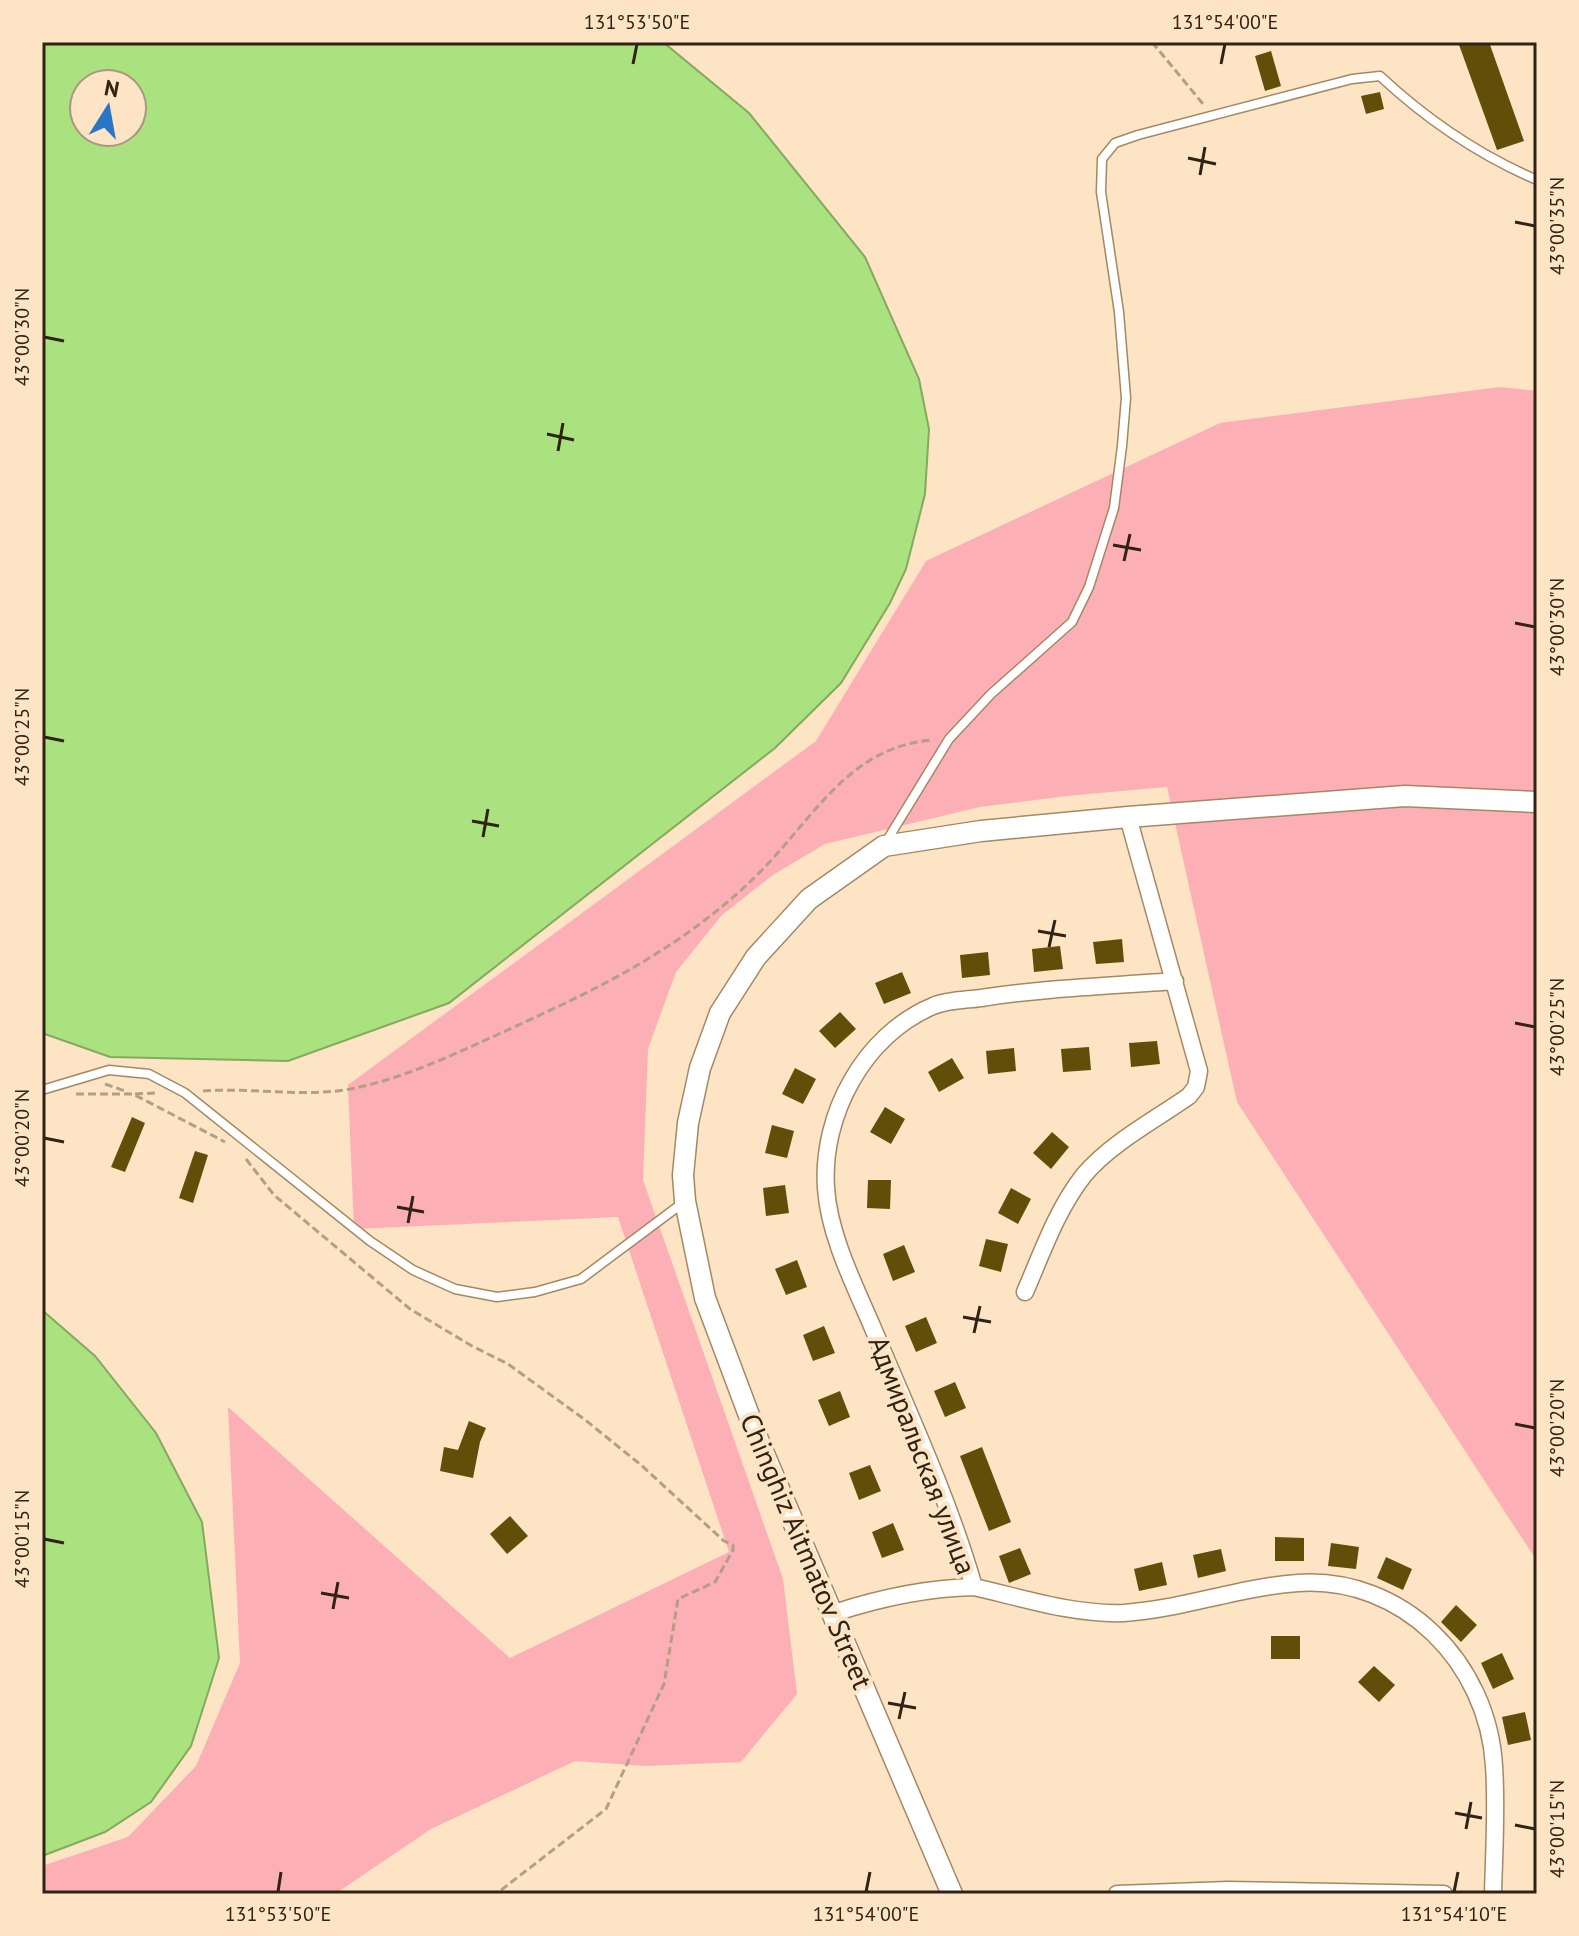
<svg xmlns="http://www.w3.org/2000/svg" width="1579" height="1936" viewBox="0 0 1579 1936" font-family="'PT Sans',sans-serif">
<rect width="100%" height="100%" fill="#fde4c4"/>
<!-- green -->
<path fill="#fdafb6" d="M1500,387L1537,391V1561L1237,1102L1167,787L1066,796L980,807L825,844L773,875L722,915L676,972L648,1049L643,1180L783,1579L797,1694L741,1762L646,1766L575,1761L431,1829L335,1894H42V1866L128,1837L196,1766L240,1663L228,1407L510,1658L729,1552L618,1217L354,1229L348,1085L816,741L926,561L1220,423Z"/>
<!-- water -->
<path fill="#a9e27f" stroke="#84a95f" stroke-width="2" fill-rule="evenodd" d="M42,42H663L749,113L865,257L919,379L929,429L925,494L906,569L890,603L841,683L775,748L449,1003L288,1061L110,1057L42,1033ZM84,84H132V132H84Z
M42,1310L95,1356L156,1433L202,1522L219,1658L191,1746L151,1802L105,1832L42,1856Z"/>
<!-- building -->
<path fill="#614f09" d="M1458,42H1489L1524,141L1497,150Z
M1271,51L1281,86L1265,91L1255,56Z
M1380,92L1384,109L1366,114L1361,96Z
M1122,939L1124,962L1096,964L1093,942Z
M1060,946L1063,969L1034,972L1032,949Z
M988,952L990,975L962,978L960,955Z
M902,972L911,993L884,1004L875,983Z
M840,1012L856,1029L835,1048L819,1031Z
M1157,1041L1160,1064L1131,1067L1129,1043Z
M1089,1047L1091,1070L1063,1072L1061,1049Z
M1014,1048L1016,1071L988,1074L986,1051Z
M952,1058L964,1078L939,1092L928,1072Z
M795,1068L816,1079L803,1104L782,1094Z
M885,1107L905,1119L891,1144L870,1132Z
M132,1117L145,1123L125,1172L111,1167Z
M772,1125L794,1131L787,1158L765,1153Z
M1052,1132L1069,1147L1051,1169L1033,1153Z
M195,1151L208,1155L193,1203L179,1198Z
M868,1180H891L890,1209L867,1208Z
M785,1185L789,1213L766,1216L763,1188Z
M1011,1188L1031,1199L1018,1224L998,1213Z
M986,1239L1008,1244L1001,1272L979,1266Z
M904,1245L915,1272L893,1281L883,1254Z
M797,1260L807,1287L786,1295L775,1269Z
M926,1317L937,1343L916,1352L905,1326Z
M824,1326L835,1353L813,1361L803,1335Z
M955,1382L966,1408L945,1417L934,1391Z
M840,1391L850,1417L829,1426L818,1400Z
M469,1421L486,1428L480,1442L473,1478L440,1471L444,1447L458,1450Z
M982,1447L1011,1522L989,1531L960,1456Z
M870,1465L881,1491L859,1500L849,1473Z
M510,1516L528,1536L507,1554L490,1534Z
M893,1523L904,1550L882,1558L872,1532Z
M1275,1537L1304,1538V1561H1275Z
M1331,1543L1359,1547L1356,1569L1328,1566Z
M1020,1548L1031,1574L1009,1583L999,1556Z
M1221,1549L1226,1571L1198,1578L1193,1555Z
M1386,1557L1412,1569L1403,1590L1377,1578Z
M1162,1562L1167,1585L1139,1591L1134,1569Z
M1456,1605L1477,1625L1461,1642L1441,1622Z
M1271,1636H1300V1659H1271Z
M1502,1653L1514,1679L1493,1689L1481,1663Z
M1374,1666L1395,1685L1379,1702L1358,1682Z
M1525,1712L1531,1740L1508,1745L1502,1717Z"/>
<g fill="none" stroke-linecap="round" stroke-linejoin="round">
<!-- service casing -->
<g stroke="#a58863" stroke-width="11">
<path id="service" d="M886,842L949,739L991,694L1072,622L1089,587L1114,508L1122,446L1126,398L1119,312L1101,192L1102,159L1115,143L1138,135L1352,79L1380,76C1426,119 1479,155 1537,180
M42,1090L109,1070L149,1074L185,1093L370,1241L413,1270L455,1289L497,1297L535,1292L581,1279L684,1202"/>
</g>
<!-- minor casing -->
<g stroke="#a58863" stroke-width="19">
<path id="minor" d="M1175,981C1110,986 1045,988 981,998C966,1000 947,1000 933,1006C864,1035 821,1115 826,1188C829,1235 854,1284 872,1326C908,1412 948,1497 974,1587C1023,1598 1074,1615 1124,1613C1183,1609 1239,1587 1298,1583C1403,1576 1488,1663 1494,1766C1497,1808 1494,1852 1493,1894
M1025,1292C1042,1253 1057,1209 1084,1175C1111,1143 1155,1120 1189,1096L1196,1087L1199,1071L1128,817
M834,1613C880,1598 925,1588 974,1587
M1117,1894L1228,1890L1444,1894"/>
</g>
<!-- tertiary casing -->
<g stroke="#a58863" stroke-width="23">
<path id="tertiary" d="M952,1894L759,1442L705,1298L685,1201L683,1175L688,1123L700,1068L720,1013L756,957L809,899L884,846L981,831L1128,817L1405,796L1537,802"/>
</g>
<!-- path -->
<path stroke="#b39f85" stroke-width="3" stroke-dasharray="8 4" stroke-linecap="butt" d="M1152,42L1203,104
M105,1084L128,1092
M203,1091C255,1087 310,1099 360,1087C413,1075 463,1050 512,1028C564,1004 614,981 662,950C695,929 729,903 757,875C812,821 848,746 933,740
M76,1094H133L225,1142
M135,1094L156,1093
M246,1159L274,1195L410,1309L472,1346L508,1364L584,1419L641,1465L724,1541L733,1545V1550L715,1582L678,1599L664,1684L606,1809L496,1894"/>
<!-- service -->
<use href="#service" stroke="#fff" stroke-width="8"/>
<!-- minor -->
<use href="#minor" stroke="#fff" stroke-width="16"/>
<!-- tertiary -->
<use href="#tertiary" stroke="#fff" stroke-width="20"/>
</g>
<!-- ticks -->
<path fill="none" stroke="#2e2314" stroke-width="3" d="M633,64L637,44M1221,64L1225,44M1188,158L1216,164M1200,175L1205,147M1515,222L1535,226M44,337L64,341M547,434L574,440M558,451L563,423M1113,545L1141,550M1124,561L1130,534M1515,623L1535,627M44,737L64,741M472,821L499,826M483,837L488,809M1038,931L1066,936M1049,947L1055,920M1515,1023L1535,1027M44,1138L64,1142M397,1207L424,1212M408,1223L413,1196M963,1317L991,1322M974,1333L980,1306M1515,1424L1535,1428M44,1539L64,1543M321,1593L349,1598M333,1609L338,1582M888,1703L916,1708M899,1719L905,1692M1455,1813L1482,1818M1515,1825L1535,1829M1466,1829L1471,1802M278,1892L281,1872M866,1892L870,1872M1454,1892L1458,1872"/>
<g text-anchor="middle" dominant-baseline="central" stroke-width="8" stroke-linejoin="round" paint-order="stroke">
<!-- street labels -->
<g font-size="28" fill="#2e2314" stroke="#fde4c4">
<text transform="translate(923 1455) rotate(69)">Адмиральская улица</text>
<text transform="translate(807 1551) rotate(67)">Chinghiz Aitmatov Street</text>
</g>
</g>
<!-- border -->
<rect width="1579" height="1936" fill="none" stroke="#fde4c4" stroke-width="88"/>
<!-- north arrow -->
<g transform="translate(108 108) rotate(11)"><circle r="38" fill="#fde4c4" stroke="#aa977e" stroke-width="2"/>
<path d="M0-6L14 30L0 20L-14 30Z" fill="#2a76c6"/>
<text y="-12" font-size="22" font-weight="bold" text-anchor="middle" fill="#2e2314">N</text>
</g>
<rect x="44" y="44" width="1491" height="1848" fill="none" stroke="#2e2314" stroke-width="3"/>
<g font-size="20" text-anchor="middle" fill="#2e2314">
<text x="637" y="29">131°53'50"E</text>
<text x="1225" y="29">131°54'00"E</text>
<text transform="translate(1557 226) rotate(-90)" y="7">43°00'35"N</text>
<text transform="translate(22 337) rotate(-90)" y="7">43°00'30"N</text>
<text transform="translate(1557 627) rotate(-90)" y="7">43°00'30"N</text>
<text transform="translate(22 737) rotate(-90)" y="7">43°00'25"N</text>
<text transform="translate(1557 1027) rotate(-90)" y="7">43°00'25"N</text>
<text transform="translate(22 1138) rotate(-90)" y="7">43°00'20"N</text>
<text transform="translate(1557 1428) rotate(-90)" y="7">43°00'20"N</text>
<text transform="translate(22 1539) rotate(-90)" y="7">43°00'15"N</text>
<text transform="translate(1557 1829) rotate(-90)" y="7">43°00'15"N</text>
<text x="278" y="1921">131°53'50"E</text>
<text x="866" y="1921">131°54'00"E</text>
<text x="1454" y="1921">131°54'10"E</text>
</g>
</svg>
